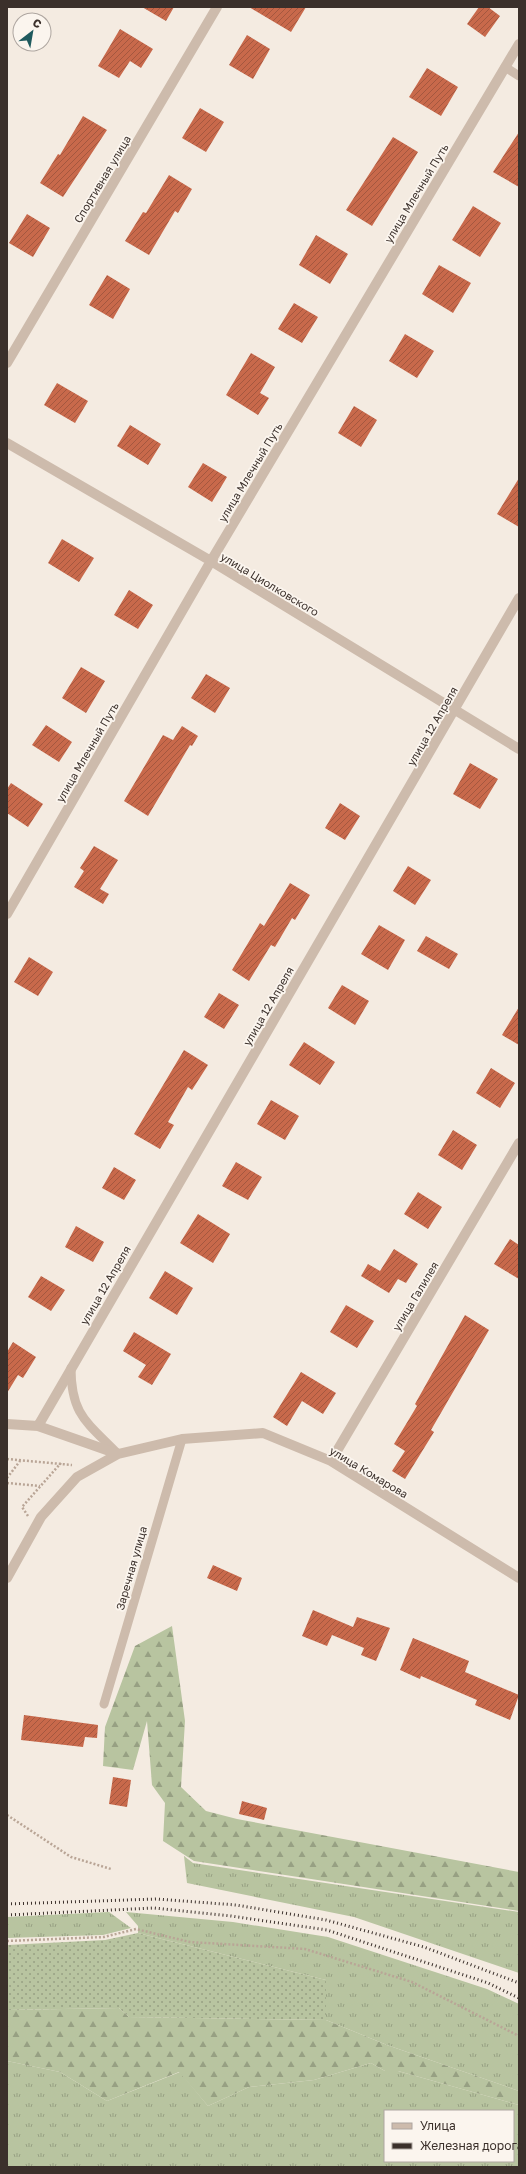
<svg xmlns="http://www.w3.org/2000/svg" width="526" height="2174" viewBox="0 0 526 2174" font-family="'Golos Text',sans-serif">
<defs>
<pattern id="grass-tufts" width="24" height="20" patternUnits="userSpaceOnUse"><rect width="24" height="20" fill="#b8c4a0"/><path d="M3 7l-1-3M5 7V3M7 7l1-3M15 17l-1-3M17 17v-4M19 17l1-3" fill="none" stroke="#97a083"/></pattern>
<pattern id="forest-firs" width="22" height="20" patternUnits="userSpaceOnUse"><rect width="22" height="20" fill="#b8c4a0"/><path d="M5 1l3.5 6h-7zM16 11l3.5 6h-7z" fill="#97a083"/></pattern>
<pattern id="garden-dots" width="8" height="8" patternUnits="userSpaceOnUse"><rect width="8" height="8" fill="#b8c4a0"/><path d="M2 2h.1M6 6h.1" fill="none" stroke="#97a083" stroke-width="1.8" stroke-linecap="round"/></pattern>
<pattern id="building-hatch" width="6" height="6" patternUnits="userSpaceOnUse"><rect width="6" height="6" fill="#c8694b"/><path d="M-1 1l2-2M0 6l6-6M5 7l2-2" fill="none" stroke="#a4573f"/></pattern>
</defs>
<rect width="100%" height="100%" fill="#f4ebe1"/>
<!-- grass -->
<path fill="url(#grass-tufts)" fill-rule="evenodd" d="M184,1856L193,1863L519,1912V1973L354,1917L187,1883Z
M109,1912L131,1928L103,1935L7,1938V1917Z
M126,1912L233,1922L328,1937L487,1989L519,2004V2091L387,2045L326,2020V1980L138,1933V1926Z
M7,2061L60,2072L107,2101L180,2072L208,2106L249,2087L314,2080L371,2063L385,2071H398L519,2105V2167H7ZM385,2111H513V2161H385Z"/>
<!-- forest -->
<path fill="url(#forest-firs)" d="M172,1626L185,1721L181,1787L206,1811L237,1819L519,1872V1911L194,1861L163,1841L165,1803L152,1785L147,1721L133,1770L103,1766L105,1727L135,1646Z
M119,2008L129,2017L326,2020L387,2045L519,2091V2105L398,2071H385L371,2063L314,2080L249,2087L208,2106L179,2072L107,2101L60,2072L7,2061V2010Z"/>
<!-- garden -->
<path fill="url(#garden-dots)" d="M138,1933L326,1980V2020L129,2017L119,2008L7,2010V1945L105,1940Z"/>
<!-- building -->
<path fill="url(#building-hatch)" d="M142,7H174L166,21Z
M249,7H306L291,32Z
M479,7H488L500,16L485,37L467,24Z
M120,29L153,49L141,68L130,61L119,78L98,66Z
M247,35L270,49L253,79L229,65Z
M427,68L458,87L441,116L409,97Z
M200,108L224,122L206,152L182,138Z
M83,116L107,130L63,197L40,183L58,154L60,155Z
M519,132V187L493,172Z
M393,137L418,152L372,226L346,210Z
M169,175L192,189L178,213L175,211L149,255L125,241L143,212L146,213Z
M473,206L501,223L480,257L452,240Z
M27,214L50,228L33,257L9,243Z
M316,235L348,254L330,284L299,265Z
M439,265L471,283L453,313L422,294Z
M107,275L130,289L113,319L89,305Z
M294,303L318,317L302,343L278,329Z
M405,334L434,351L417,378L389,361Z
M251,353L275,367L260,393L269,398L258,415L226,395Z
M57,383L88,401L75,423L44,405Z
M354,406L377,420L361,447L338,433Z
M130,425L161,444L148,465L117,446Z
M203,463L227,477L212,502L188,487Z
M519,478V527L497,514Z
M62,539L94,558L79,582L48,563Z
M129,590L153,605L138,629L114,615Z
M81,667L105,681L86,713L62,698Z
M206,674L230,688L215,713L191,698Z
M46,725L72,742L59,762L32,745Z
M182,726L198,736L192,746L190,745L148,816L124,801L163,735L173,740Z
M470,763L498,779L480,809L453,794Z
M11,783L43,804L28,827L7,813V789Z
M340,803L360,816L345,840L325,828Z
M94,846L118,860L100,889L109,894L103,904L74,887L84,871L80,868Z
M408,866L431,880L415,905L393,891Z
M290,883L310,895L295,920L292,918L275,947L271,945L249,981L232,970L260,923L264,926Z
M379,925L405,940L388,970L361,954Z
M426,936L458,954L449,969L417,951Z
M29,957L53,972L38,996L14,982Z
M342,985L369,1001L355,1025L328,1008Z
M219,993L239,1005L224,1029L204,1017Z
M519,1007V1045L502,1035Z
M304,1042L335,1062L320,1085L289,1065Z
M184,1050L208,1065L192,1090L188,1087L168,1122L174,1125L160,1149L134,1134Z
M491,1068L515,1083L500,1108L476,1093Z
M271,1100L299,1116L285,1140L257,1124Z
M453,1130L477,1145L462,1170L438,1155Z
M236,1162L262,1177L248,1200L222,1186Z
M114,1167L136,1180L124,1200L102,1188Z
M418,1192L442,1207L428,1229L404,1214Z
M198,1214L230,1234L213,1263L180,1243Z
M76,1226L104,1242L93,1262L65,1247Z
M510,1239L519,1245V1279L494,1264Z
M394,1249L418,1264L406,1283L398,1279L389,1293L361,1276L368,1264L380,1271Z
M165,1271L193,1288L177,1315L149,1298Z
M41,1276L65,1290L51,1311L28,1297Z
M346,1305L374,1321L357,1348L330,1332Z
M465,1315L489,1330L431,1430L434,1432L405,1479L392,1471L405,1451L394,1444L417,1406L415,1404Z
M134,1332L171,1354L152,1385L138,1377L146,1365L123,1351Z
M13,1342L36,1357L23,1378L18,1375L7,1393V1352Z
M301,1372L336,1393L323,1414L302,1401L287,1426L273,1417Z
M213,1565L242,1578L237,1591L207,1578Z
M313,1610L353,1627L357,1617L390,1628L376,1661L361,1655L364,1648L332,1635L327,1646L302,1636Z
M413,1638L469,1661L465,1672L519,1695L510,1720L475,1705L477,1700L421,1676L420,1679L400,1670Z
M24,1715L98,1725L97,1738L85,1737L83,1747L21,1740Z
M113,1777L131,1780L127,1807L109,1804Z
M242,1801L267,1808L264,1820L239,1814Z"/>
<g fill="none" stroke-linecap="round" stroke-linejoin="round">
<!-- path -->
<path stroke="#b9a596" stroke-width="2.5" stroke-dasharray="2 2" stroke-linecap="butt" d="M7,1459L72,1465
M7,1478L20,1461
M7,1483L40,1486
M28,1516L22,1507L61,1463
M7,1815L71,1857L111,1869
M7,1941L104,1937L136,1929L190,1942L305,1949L412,1982L519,2036"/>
<!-- service -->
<path stroke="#cdbbac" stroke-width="9" d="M505,67L519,76
M71,1368C71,1415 87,1422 118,1454
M104,1704L182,1439"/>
<!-- minor -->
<path stroke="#cdbbac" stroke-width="10" d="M7,363L217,7
M7,443L211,561L519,749
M7,914L211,561L519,44
M7,1424L38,1426L118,1454L182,1439L263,1433L331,1461L519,1578
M38,1426L519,598
M331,1461L519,1143
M7,1578L41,1517L77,1477L118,1454"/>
<!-- rail -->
<path stroke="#3b302b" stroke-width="3" stroke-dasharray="1 3" stroke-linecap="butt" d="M7,1904L157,1899L236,1905L326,1920L424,1947L519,1983
M7,1915L154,1908L231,1916L327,1930L488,1983L519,1998"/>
</g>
<g text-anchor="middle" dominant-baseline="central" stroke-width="3.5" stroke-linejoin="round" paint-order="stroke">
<!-- street labels -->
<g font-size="11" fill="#3b302b" stroke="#fbf5ee">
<text transform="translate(102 179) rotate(-59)">Спортивная улица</text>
<text transform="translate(416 193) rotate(-59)">улица Млечный Путь</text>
<text transform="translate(250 472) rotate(-59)">улица Млечный Путь</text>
<text transform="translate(270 584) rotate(31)">улица Циолковского</text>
<text transform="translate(432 726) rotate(-60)">улица 12 Апреля</text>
<text transform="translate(87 752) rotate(-60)">улица Млечный Путь</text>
<text transform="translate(268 1006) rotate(-60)">улица 12 Апреля</text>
<text transform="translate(105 1285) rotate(-60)">улица 12 Апреля</text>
<text transform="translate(415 1296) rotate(-59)">улица Галилея</text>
<text transform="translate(369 1472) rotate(31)">улица Комарова</text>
<text transform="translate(131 1568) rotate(-74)">Заречная улица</text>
</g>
</g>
<!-- border -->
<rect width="526" height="2174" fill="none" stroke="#3b302b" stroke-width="16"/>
<!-- legend -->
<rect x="384" y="2110" width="130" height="52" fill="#fbf5ee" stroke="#aea6a0"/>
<rect x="392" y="2123" width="20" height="6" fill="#cdbbac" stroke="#aea6a0"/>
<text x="420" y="2130" font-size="12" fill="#3b302b">Улица</text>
<rect x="392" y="2143" width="20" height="6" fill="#3b302b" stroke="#aea6a0"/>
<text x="420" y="2150" font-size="12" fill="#3b302b">Железная дорога</text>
<!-- north arrow -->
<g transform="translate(32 32) rotate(31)"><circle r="19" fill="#fbf5ee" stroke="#aea6a0"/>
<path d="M0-3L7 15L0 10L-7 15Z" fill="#1f5a5e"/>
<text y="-6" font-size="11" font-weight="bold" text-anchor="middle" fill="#3b302b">С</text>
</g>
</svg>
